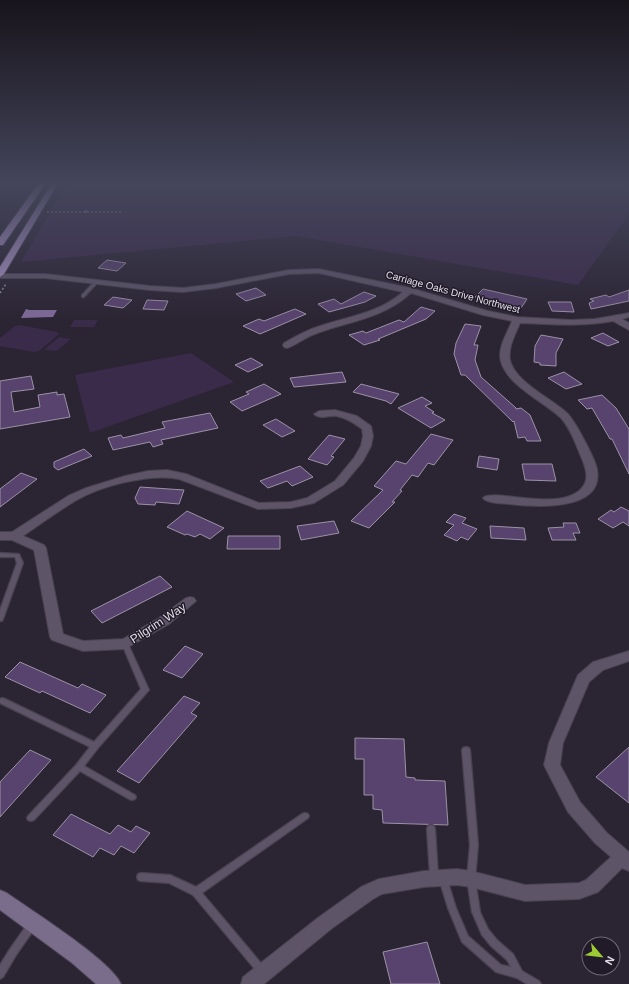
<svg xmlns="http://www.w3.org/2000/svg" width="629" height="984" viewBox="0 0 629 984" font-family="Arial,sans-serif">
<rect width="100%" height="100%" fill="#2b2433"/>
<!-- green -->
<path fill="#3b2b4b" d="M67,183H629V214L578,285L296,236L21,262Z
M74,320H98L94,327H70Z
M20,325L57,332L59,334L39,351L34,352L0,346V338L15,326Z
M59,337L71,339L57,351L44,350Z
M191,353L234,382L90,433L75,375Z"/>
<!-- water -->
<path fill="#7f6a97" d="M26,309L29,310H57L53,317L21,318Z"/>
<!-- building -->
<path fill="#58436e" stroke="#9a92a5" d="M107,260L126,263L117,271L98,268Z
M256,288L266,295L246,301L236,294Z
M483,289L527,299L521,308L475,297Z
M629,290V301L591,309L589,303L594,301L590,299L606,295L609,297Z
M364,292L376,296L365,302L329,312L318,304L334,299L341,304Z
M113,297L132,300L123,308L104,305Z
M147,300L168,301L164,310L143,309Z
M548,302H571L574,312L552,311Z
M421,307L435,311L426,319L383,337L378,339L380,340L364,345L349,335L363,331L366,333L399,320L404,322Z
M295,309L306,314L260,334L243,326L259,319L264,321Z
M465,324L481,326L474,345H478L475,360L481,377L516,408V409L521,408L530,415L541,441H527L525,437L518,438L514,421L513,422L465,375H461L454,354L456,343Z
M603,333L619,342L608,346L591,338Z
M541,335L563,339L556,353V366L540,365V363L534,362L535,346Z
M251,358L263,365L248,372L235,365Z
M342,372L346,382L294,387L290,378Z
M564,372L582,384L566,389L548,378Z
M31,376L34,389L11,392L14,412L40,407L38,395L57,392V395L64,394L70,417L0,429V381Z
M264,384L281,394L242,411L230,402L249,394L246,392Z
M361,384L399,394L391,404L386,401L353,392Z
M602,395L616,408L629,429V474L612,439H610L592,408L587,409L578,400Z
M422,397L432,403L425,406L434,412L432,413L445,420L431,428L398,408Z
M210,413L218,428L161,440L163,444L153,447L150,442L113,450L108,438L121,435L123,438L165,428L162,422Z
M276,419L295,431L282,437L263,425Z
M431,434L453,440L434,465L428,463L418,477L412,475L400,490L402,491L392,502H395L369,528L351,521L383,490L374,486L396,461L406,464Z
M329,435L345,439L331,456L334,457L327,465L308,459Z
M84,449L92,456L58,470L54,467V462Z
M479,456L499,459L497,470L477,467Z
M522,464H552L556,481L525,480Z
M300,466L313,477L292,486L287,481L268,488L260,481Z
M21,473L37,479L0,507V489Z
M140,487L184,490L179,504L156,502L155,505L138,504L135,498Z
M621,507L629,511V526L623,522L613,528L598,519L611,510L614,512Z
M187,511L224,528L210,539L200,534L195,537L187,534L185,535L167,527Z
M454,514L466,518L462,523L477,529L468,540L461,537L457,541L444,535L454,525L446,522Z
M334,521L339,533L301,540L297,526Z
M563,523H576L580,533H573L576,540H552L548,528L564,527Z
M490,526L524,528L526,540L491,538Z
M228,536H280V549H227Z
M160,576L172,587L102,623L91,611Z
M185,646L203,654L182,678L163,670Z
M20,662L78,688L82,684L106,695L90,713L42,691L40,693L5,677Z
M184,696L200,703L191,713L197,716L139,783L117,771Z
M355,738L404,739L406,777L415,778V780L445,781L448,825L383,823L382,810L373,809V795H364V759H355Z
M629,747V803L596,777Z
M30,750L51,760L0,817V782Z
M71,814L110,834L118,825L131,832L136,826L150,833L134,853L121,846L114,855L100,848L93,857L53,835Z
M427,942L440,984H391L383,952Z"/>
<g fill="none" stroke-linecap="round" stroke-linejoin="round">
<!-- lane casing -->
<g stroke="#484250" stroke-width="2.5">
<path id="lane" d="M95,281L98,282L84,297H82V295Z
M0,553L19,554L23,563L3,619L2,621H0V610L17,563L15,557H0Z
M123,642H127L128,644L149,690L98,748L84,766L135,795L136,797L135,799L132,800L129,799L80,771L34,820L31,821L28,820L27,818L28,816L76,765L90,747L0,703V699L2,698L5,699L94,742L141,689L122,644Z
M466,747L469,748L470,750L478,845L475,879L480,912L488,929L497,940L513,954L522,971L539,981L541,984H527L517,978L496,972L462,942L448,908L439,879L440,876L443,875L446,876L447,879L456,908L468,936L501,965L511,967L507,960L491,946L482,935L472,912L467,879L470,845L462,750L463,748Z
M305,813L308,814L309,816L308,818L202,893L265,968L267,971L265,974L262,976L259,974L193,895L169,883L141,881L138,880L137,877L138,874L141,873L170,875L196,887L302,814Z
M431,825L434,826L435,829L438,876L437,879L434,880L431,879L430,876L427,829L428,826Z
M32,921L35,922L36,925L35,928L16,955L3,977L0,979V965L10,949L29,922Z"/>
</g>
<!-- street casing -->
<g stroke="#484250" stroke-width="2">
<path id="street" d="M319,269L410,288L488,311L517,317L571,320L595,319L629,313V317L622,319L629,323V330L613,321C582,327 552,324 520,323C515,335 508,347 510,360C514,381 552,399 567,413C575,421 595,458 597,469C605,512 534,507 509,504C502,503 488,504 483,498C492,487 566,515 584,485C589,477 585,466 582,459C576,445 571,429 561,418C543,401 509,387 501,362C497,348 507,334 512,321L483,315L411,293C382,319 349,321 315,334C305,337 297,345 287,348L284,347L283,345L284,343C296,336 307,330 320,326C350,316 379,313 403,292L319,273L289,274L216,288L183,292L150,290L45,278H0V274H45L150,286L183,288L216,284L289,270Z
M335,410L357,416L371,426L373,436L371,446L363,461L343,485L314,503L291,508L258,509L179,479C150,473 100,486 75,501C57,512 40,524 23,536L44,545L46,548L63,634L83,641L123,639L159,618L186,598L190,597L194,598L196,601L169,624L125,649L83,651L52,640L50,637L34,550L12,540H0V532H12L68,496L86,488L125,476L148,471L167,470L186,474L259,503L291,502L307,498L335,481L354,458L361,446L363,436L362,429C354,423 347,418 336,416C329,415 320,420 314,414L319,411Z
M629,651V661L603,670L589,682L563,743L560,765L580,802L607,833L629,852V871L622,868L598,892L579,899L525,901L471,887L457,885L424,887L382,894L373,899L331,929L264,984H241L243,977L319,917L361,887L379,879L424,871L457,869L471,871L525,885L579,883L586,880L611,857L595,843L568,812L544,765L549,743L578,675L593,662Z"/>
</g>
<!-- secondary casing -->
<g stroke="#484250" stroke-width="2">
<path id="secondary" d="M0,890L7,893C31,910 112,961 121,984H96L72,963L0,910Z"/>
</g>
<!-- highway casing -->
<g stroke="#484250" stroke-width="2">
<path id="highway" d="M39,183H46L3,245H0V237Z
M52,183H58L4,274L0,277V267Z"/>
</g>
<!-- path -->
<path stroke="#8d8894" stroke-width="1.5" stroke-dasharray="2 2" stroke-linecap="butt" d="M85,211H88L84,213Z
M47,212H84
M87,212H121
M0,293L6,284"/>
<!-- lane -->
<use href="#lane" fill="#5d5467" fill-rule="evenodd"/>
<!-- street -->
<use href="#street" fill="#5d5467" fill-rule="evenodd"/>
<!-- secondary -->
<use href="#secondary" fill="#7a6c8b" fill-rule="evenodd"/>
<!-- highway -->
<use href="#highway" fill="#a690c0" fill-rule="evenodd"/>
</g>
<!-- sky -->
<linearGradient id="sky" x2="0" y2="1"><stop stop-color="#18141c"/><stop offset="0.57" stop-color="#44455b"/><stop offset="1" stop-color="#44455b" stop-opacity="0"/></linearGradient>
<rect width="629" height="321" fill="url(#sky)"/>
<g text-anchor="middle" dominant-baseline="central" stroke-width="3" stroke-linejoin="round" paint-order="stroke">
<!-- far-street labels -->
<g font-size="10" fill="#e1dde7" stroke="#211a29">
<text transform="translate(453 292) rotate(15)">Carriage Oaks Drive Northwest</text>
</g>
<!-- street labels -->
<g font-size="12" fill="#e1dde7" stroke="#211a29">
<text transform="translate(158 623) rotate(-33)">Pilgrim Way</text>
</g>
</g>
<!-- north arrow -->
<g transform="translate(601 956) rotate(118)"><circle r="19" fill="#211a29" stroke="#6e6875"/>
<path d="M0-3L7 15L0 10L-7 15Z" fill="#9cca32"/>
<text y="-6" font-size="11" font-weight="bold" text-anchor="middle" fill="#e1dde7">N</text>
</g>
</svg>
